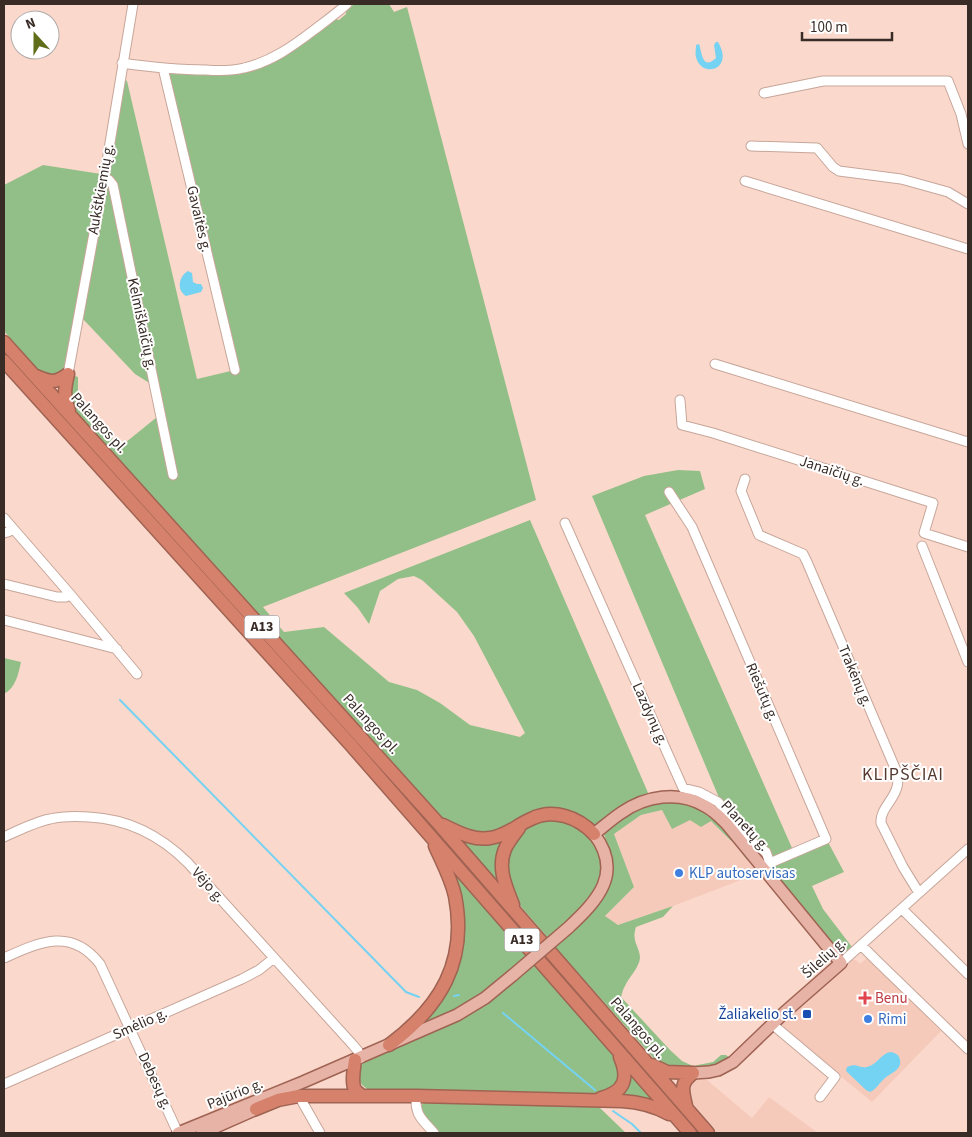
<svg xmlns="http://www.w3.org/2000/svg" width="972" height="1137" viewBox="0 0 972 1137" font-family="'Source Sans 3',sans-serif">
<rect width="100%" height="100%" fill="#fbd8cc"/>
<!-- built -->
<path fill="#f5cabb" d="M662,810L690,820L711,821L729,840L734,842L747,860L750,861L762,872L673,906L618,925L605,916L634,887L614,834L641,815Z
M867,958L941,1031L872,1102L778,1025L851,960H856L860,964Z
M692,1079L707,1080L752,1118L769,1097L818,1133H717L686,1098V1084Z"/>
<!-- green -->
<path fill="#92bf87" d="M354,4H389L394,12L407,7L536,500L263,607L284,632L324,627L389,682L417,690L440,703L470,725L520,737L525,733L474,636L457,612L422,580L414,576L398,579L380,591L369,624L358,608L344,593L530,520L649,795L599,825H595L570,813L487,836L451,825L442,817L72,407L68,393L72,375L78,377V400L120,447L157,417L151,384L135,374L82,318L125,80L127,81L197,379L235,370L167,72L252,70L335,19L339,20L346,14V12Z
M43,165L101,174L67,366L58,378L41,373L4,331V185Z
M678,470L700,471L705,489L645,515L796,857L828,842L844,872L812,886L823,909L852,947C847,951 844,955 838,953L770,870L773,858L771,853L720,800L592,496L644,476Z
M4,658L21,662C18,675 16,687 4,694Z
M662,800C671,801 682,801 690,804C718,814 733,838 750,861L747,860L734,842L730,840L711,821L701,827L690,820L672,829L662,810L641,815L614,834L634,887L605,916L618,925L673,906L663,917L636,927C631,942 640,947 640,958C639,968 629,977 625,986C623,989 622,993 621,997L670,1050L682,1061L693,1066L713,1062L721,1055H726L731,1059L704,1070L662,1066L657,1062L555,947L588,916L608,848L604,834L606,829L638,806Z
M547,819C571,820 577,822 593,840C607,857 605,880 593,897C583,912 562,927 548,938L516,901L507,876L508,850L517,835L533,823Z
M509,834L504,889L456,835Z
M447,863L528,956L495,985L461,1007L413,1030L459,954Z
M535,964L616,1059L620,1081L607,1094L589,1096L374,1092C357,1086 355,1076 364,1061L478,1007L507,988Z
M627,1067L657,1102L616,1098Z
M424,1103L599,1107L626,1133H437L422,1116L420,1106Z"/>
<!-- water -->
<path fill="#74d2f2" d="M716,42H718C735,70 701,79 696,57C695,54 696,49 696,45L699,44C702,52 702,71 716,58L714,45Z
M188,271L192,273L193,282L197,284H201L203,288L201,292L186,296C176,290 179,276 188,271Z
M891,1052C896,1053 899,1055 900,1060C902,1070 891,1073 885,1078C879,1083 877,1089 870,1092L866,1090L846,1071L847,1067C857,1062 859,1069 867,1067C877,1065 881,1053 891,1052Z"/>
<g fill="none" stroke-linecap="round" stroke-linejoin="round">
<!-- stream -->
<path stroke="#74d2f2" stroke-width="2" d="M120,700L406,992L419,997
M454,996L459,995
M503,1013L595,1090
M613,1111L632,1124L641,1133"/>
<!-- minor casing -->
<g stroke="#c7a69a" stroke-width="11">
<path id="minor" d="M122,63C150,67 178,70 206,70C219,71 232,71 244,68C271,62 293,46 314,30C326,21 337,13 347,4
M163,68L235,370
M764,93L823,81H948L961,114L968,144
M751,146L817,148L833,167L839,171L901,179L948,192L968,204
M104,179L109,180L113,185L173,475
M745,181L968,249
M715,364L968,442
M68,374L104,179L133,4
M680,400L682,425L713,433L933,503L924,533L968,547
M745,479L741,491L759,535L803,554L807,562L898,775C898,779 898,784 897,787C894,800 880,809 881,823L903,867L919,893
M669,492L692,527L826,839L770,863
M4,518L70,594L137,674
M565,523L683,788L699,792L718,802L753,843L766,852L770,863L765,865
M4,533L8,532L13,529
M922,546L968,662
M4,584L57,597H66L70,594
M4,620L117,649
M4,837C19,830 35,822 50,819C63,816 76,816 89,817C128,819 160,835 188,863L353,1045L358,1051L361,1058
M902,909L968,974
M861,945L877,961L968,1049
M4,958C40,942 71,927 100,964L178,1133
M841,963L968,849
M772,1024L835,1077L820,1097
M4,1084L242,979L259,970L274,958
M299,1096L320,1133
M416,1096C415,1116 422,1119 434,1133"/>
</g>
<!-- major casing -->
<g stroke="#9f6353" stroke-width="14">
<path id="major" d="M568,928C597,901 624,873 594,834C603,827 612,819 621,813C645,796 679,790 705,806C713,810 720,817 726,823L841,963L785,1012L733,1062L718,1070L709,1072L693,1073
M178,1133L303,1082L457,1015L485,998L513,975
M202,1133L254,1110"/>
</g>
<!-- highway casing -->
<g stroke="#9f6353" stroke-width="15">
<path id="highway" d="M4,342L437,822L708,1133
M4,361L350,744L690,1133
M68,374C64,391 64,395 69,411
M36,376C50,382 55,384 68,374
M443,825C458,832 473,841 490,838C506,836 517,825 531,819C553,808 578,817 594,834
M513,905C506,887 497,868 505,849C508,842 514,835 519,828
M389,1045C440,1007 468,962 455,896C451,878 442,862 435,846
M355,1060C354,1069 351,1082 355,1090C356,1091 361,1095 362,1096
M652,1065L667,1072L693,1073
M601,1098C625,1092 629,1078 620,1057
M686,1106C683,1091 679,1084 693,1073
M256,1109L278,1100L299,1096H416L622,1101C639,1102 653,1105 669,1114"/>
</g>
<!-- minor -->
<use href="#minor" stroke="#fff" stroke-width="9"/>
<!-- major -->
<use href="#major" stroke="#e6b3a6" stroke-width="11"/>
<!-- highway -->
<use href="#highway" stroke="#d6816b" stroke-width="12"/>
<!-- major-bridge casing -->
<g stroke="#9f6353" stroke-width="14" stroke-linecap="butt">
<path id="major-bridge" d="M513,975L568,928"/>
</g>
<!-- major-bridge -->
<use href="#major-bridge" stroke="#e6b3a6" stroke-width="11"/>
</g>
<!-- markers -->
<g fill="#3f7fe0" stroke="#fff" stroke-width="2">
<circle cx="679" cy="873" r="5"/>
<circle cx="868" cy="1019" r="5"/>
</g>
<path fill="#e0444e" stroke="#fff" stroke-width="2" d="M862.5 990.5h5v5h5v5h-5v5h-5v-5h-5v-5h5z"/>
<rect fill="#1a4fb4" stroke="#fff" stroke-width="2" x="802" y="1009" width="10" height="10" rx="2.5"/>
<g text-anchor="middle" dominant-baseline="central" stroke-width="4" stroke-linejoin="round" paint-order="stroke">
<!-- shield labels -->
<g fill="#fff" stroke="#746b68" stroke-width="1">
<rect x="244.5" y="615.5" width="35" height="23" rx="4"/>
<rect x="504.5" y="928.5" width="35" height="23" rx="4"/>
</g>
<g font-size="14" font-weight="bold" fill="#392c27">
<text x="262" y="627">A13</text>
<text x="522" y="940">A13</text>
</g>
<!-- street labels -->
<g font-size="15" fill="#392c27" stroke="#fff">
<text transform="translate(101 189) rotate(-80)">Aukštkiemių g.</text>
<text transform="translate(199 219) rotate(77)">Gavaitės g.</text>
<text transform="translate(142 324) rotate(78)">Kelmiškaičių g.</text>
<text transform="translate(99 423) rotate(48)">Palangos pl.</text>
<text transform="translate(832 471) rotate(18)">Janaičių g.</text>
<text transform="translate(855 676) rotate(67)">Trakėnų g.</text>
<text transform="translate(762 692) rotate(67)">Riešutų g.</text>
<text transform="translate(650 714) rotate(66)">Lazdynų g.</text>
<text transform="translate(371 724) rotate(48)">Palangos pl.</text>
<text transform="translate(745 826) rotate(47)">Planetų g.</text>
<text transform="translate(208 885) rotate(48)">Vėjo g.</text>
<text transform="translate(824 958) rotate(-42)">Šilelių g.</text>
<text transform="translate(140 1024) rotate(-24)">Smėlio g.</text>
<text transform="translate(638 1028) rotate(49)">Palangos pl.</text>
<text transform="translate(155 1081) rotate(65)">Debesų g.</text>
<text transform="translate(235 1094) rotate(-22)">Pajūrio g.</text>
</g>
<!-- shop labels -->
<g font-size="15" fill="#366cbe" stroke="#fff" text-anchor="start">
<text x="689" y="873">KLP autoservisas</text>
<text x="878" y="1019">Rimi</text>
</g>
<!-- health labels -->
<g font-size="15" fill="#be3a42" stroke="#fff" text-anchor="start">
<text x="875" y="998">Benu</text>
</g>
<!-- transit labels -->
<g font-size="15" fill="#164399" stroke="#fff" text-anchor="end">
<text x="797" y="1014">Žaliakelio st.</text>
</g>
<!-- quarter labels -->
<g font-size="18" letter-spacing="1" fill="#553a30" stroke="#fff">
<text x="903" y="774">KLIPŠČIAI</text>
</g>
</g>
<!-- border -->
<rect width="972" height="1137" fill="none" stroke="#392c27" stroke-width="10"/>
<!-- north arrow -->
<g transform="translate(35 35) rotate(339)"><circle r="24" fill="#ffffff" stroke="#b0aba9"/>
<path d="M0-4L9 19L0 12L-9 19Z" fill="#606e19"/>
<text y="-8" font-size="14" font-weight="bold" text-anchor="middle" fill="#392c27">N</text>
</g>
<!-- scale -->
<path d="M802 32v8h90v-8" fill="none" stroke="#392c27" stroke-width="2.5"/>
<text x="810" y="32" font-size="15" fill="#392c27" stroke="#ffffff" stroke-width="4" paint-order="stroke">100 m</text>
</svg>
